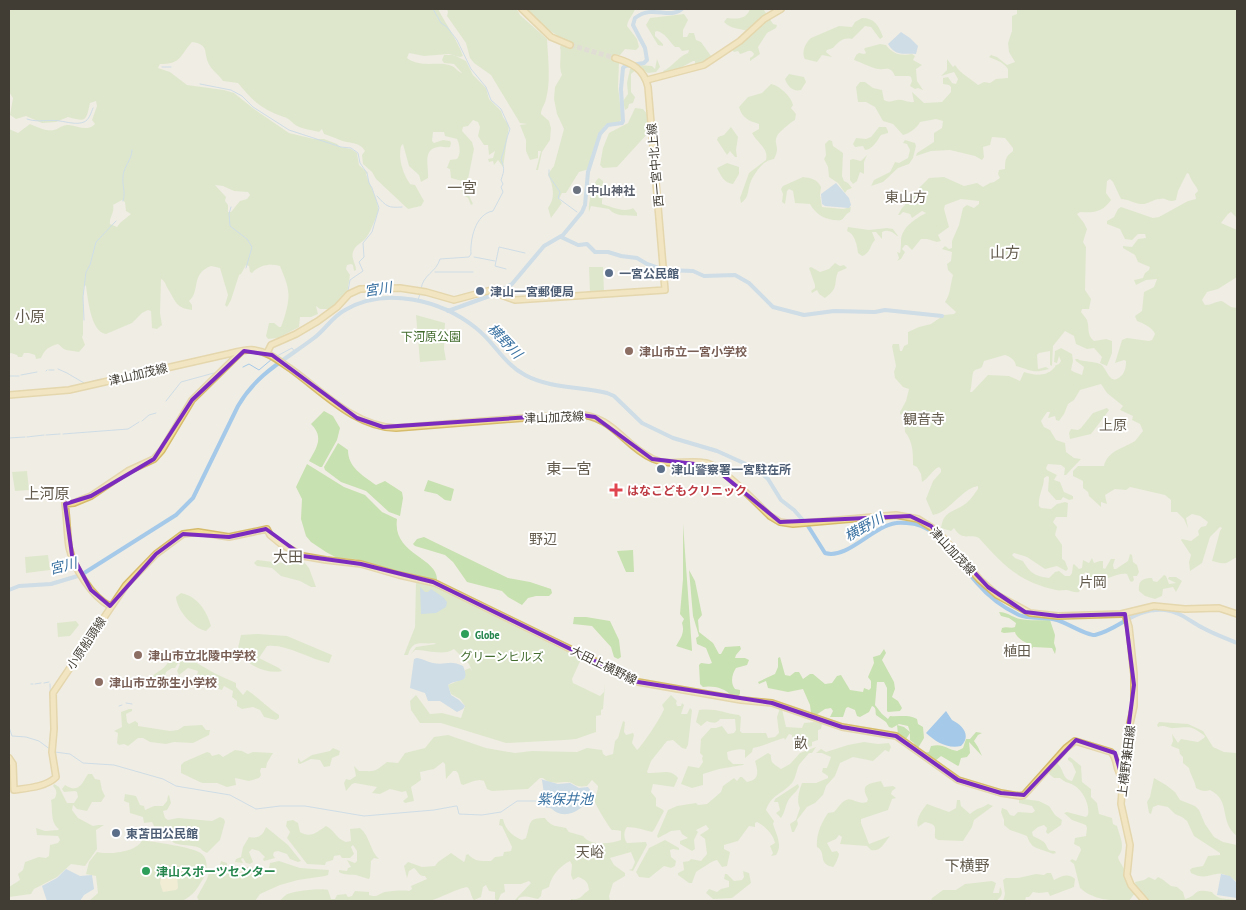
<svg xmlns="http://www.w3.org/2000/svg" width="1246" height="910" viewBox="0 0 1246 910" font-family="'PT Sans Narrow','Noto Sans JP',sans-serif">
<rect width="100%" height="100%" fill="#f0ede4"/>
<!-- green -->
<path fill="#c8e1b0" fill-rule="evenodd" d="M9,9H438C446,24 457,40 463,56L460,57L449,54L424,56L409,53L407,58C421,69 440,60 452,66C456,68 458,72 462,73L454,64L444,63L442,60L444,55H454L466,61L473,75L486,88L489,99L501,111L503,117L509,126L503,167L498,160L494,165L493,161L489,162L488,159L493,158L495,151L489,155L488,145H484L478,136L480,127L478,122L473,120L468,126L463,127L462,131L472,142L474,149L466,189L473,204L471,205L468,198L463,195L461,188H457L462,181L451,178L450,169L447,168L450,160L457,159C461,154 460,145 457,139L445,136L444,132H433L432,141L434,143L443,140L450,141L451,143L450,147C445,148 442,146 438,147C422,149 429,167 428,178L421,182L419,175L409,166L403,144L401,146C398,160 403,173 410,184L415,185L424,201L421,206L408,209L376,179L372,172L363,164L362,155L365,151C359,141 349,144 340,140C335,138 330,136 324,134L322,129L319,132C312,130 303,129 297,126C292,123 289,118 284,117C261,109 253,101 238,83L223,81C220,76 213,71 210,66C202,53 211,45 192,42C179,57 181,64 160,64L158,68L170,72L187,85L224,90L234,93L254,109L289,133L314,139H324L337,144L340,147L351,149L357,153L359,165L368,173L366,174C369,183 379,202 378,210C378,214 369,235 366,238C362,243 355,245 353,252C351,259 356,264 356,270L354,271L353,265L351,264L347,265L346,269L350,275L347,294L338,301L336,305L331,309H320L316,306L318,314L311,317H300L299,327L278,338L268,339L266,336L269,323H274L279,327H281C285,316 290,301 288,290C287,282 283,274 280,266C270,263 259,265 252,273L250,272L249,266L246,265L241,274L239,275L231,300L227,307L225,305L228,295L220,268L211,266C190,274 201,291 189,301L192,305V310C176,308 176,302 168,289C165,284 166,282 161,279L160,313L162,325L157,329L152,328L151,311L148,310L142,313L132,323L106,334C91,332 88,300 86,286L84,285L83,296V335L82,337L85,345L79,352C75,351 70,351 66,350C63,349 61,346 58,344C48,347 45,349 41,358L36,359L35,355L29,353H24L22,357H18L17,355L11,353L9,354V129L18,133L30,124C37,127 49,133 57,129C61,127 63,125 69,125C78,126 87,132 95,124L92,120L97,106L96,101L90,103C86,122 86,122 68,117L56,122L42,123L26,116L16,119L10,115L13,98L9,92ZM215,185L223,186L234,191L248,192L250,195L247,199L240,201L231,212H228V205L225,201L226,197ZM122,200L125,202L126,211L131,214L120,223L117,227L110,224C109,217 115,212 113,205Z
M443,9H517L520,15L547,39C548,58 551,81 546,99C545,105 541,108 541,114L549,121L551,128L550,140L542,152L538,170H536L541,151H538V158L530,160L526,151V140L520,125L527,124L520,123L491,75L474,63L470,58L466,43L447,16L448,12L447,9Z
M525,9H635C633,15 628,19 627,26L637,39L639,47L636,50L625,49L620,55L615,56V59L619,63L618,87L622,119L619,122L607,124L598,135L589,169L579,172L566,193H562L559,199L562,203L551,218L548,208C556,197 553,186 548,174L554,166L564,129L557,114L554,99L555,87L562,75C558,66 562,56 560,47L561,45L570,47L565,41L542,25Z
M750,9L764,10L773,24L777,25L776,28L767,33L758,47L760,54L750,61V58L753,56L754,54C750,47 746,53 740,54L738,51L734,52L732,50L747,38L750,33L747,31C738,28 731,29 724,22L727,18C736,19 746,20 750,9Z
M1017,9H1237V218L1231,212L1228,214L1221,223L1237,230V277L1218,289L1207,292L1202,300L1205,305C1212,305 1216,301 1222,301L1231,307L1237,308V557C1224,564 1228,565 1212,561L1220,531L1222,528L1220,527L1210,537L1202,563L1190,571L1189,562L1191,555L1181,540L1182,539L1191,541L1199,535L1198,531L1201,527L1206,526L1208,522L1200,516L1192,514L1186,518L1188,528L1184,519L1177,512H1171V500L1165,495L1130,487L1126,490L1115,489L1105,495L1107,504L1101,502V507L1089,496L1088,492L1083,488V481L1073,476V471L1078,466H1104C1107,451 1124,448 1135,441C1138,438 1140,434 1143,431L1140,424L1132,420L1133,416L1120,410L1123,406L1107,393L1101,384L1080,390L1074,400L1068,404L1064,414L1059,421L1056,420L1055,416L1048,418L1050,412H1047L1041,421L1044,427L1050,430L1056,440L1065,443L1066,452L1074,458L1081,459L1066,475H1064L1065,468L1061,465L1048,464L1046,468L1047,470L1057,475L1054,480L1060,482L1064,492L1073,496V499L1069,500L1063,497L1061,500H1056L1048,491L1049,477L1047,476L1044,478C1044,488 1038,495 1039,506L1041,508L1051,509L1057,504L1065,502L1068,503L1067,517H1056L1053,522L1057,527L1055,535L1062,545V559L1065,561L1068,569L1066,571L1057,566L1045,569L1027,557L1014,553L1012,555L1015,558L1023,561C1030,573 1035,576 1049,578L1055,572L1059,571L1065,576H1070L1072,573L1073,565L1074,564L1079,569L1082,568L1083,560L1089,563L1092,558L1094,563L1100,561H1103V568L1105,569L1111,559H1115L1113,565L1114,569H1116L1128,561L1130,554L1132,555L1133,562L1137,565L1139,572L1137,576H1133L1134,580L1132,582L1130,581L1127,574C1115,572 1096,587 1087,581L1089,576L1086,572L1082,575L1079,587L1080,590L1079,592C1074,593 1072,591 1067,590C1064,590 1059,591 1056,590C1019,582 1003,565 979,538C968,533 963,542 954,528L951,531L941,528C944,510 953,513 965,504C970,501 974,494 978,489V486C961,489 950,512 933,515L926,499L933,481L941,472V469L939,467C932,470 929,478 922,482L921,474L917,467L913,465C913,454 913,441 905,432L904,416L900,414V412L906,401L909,389L903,387L895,378L894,372L896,366L892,346L893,344H899L900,351H902L904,346L908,344V332L919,327L931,324L944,315L954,314L956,312L945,302C951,293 950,285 953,275L948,270L947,264L951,261L952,252L942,249L945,246L949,249L952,248V241L959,225L963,208L967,205L974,208L979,204V201L961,199L945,205L944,209L949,227L938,235L941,241L937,242L927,239H921L912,250L907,245H905L902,249L905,252L901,259L897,261L899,258L897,252L900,253C901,248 901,245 901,240C902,227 915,219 926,213L922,211L912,218L910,214L903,212L900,215H898L902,208L905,205L907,198L915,195L918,189L929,178L944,177L964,186L977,183L983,187L990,183L994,182L1000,178L998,174L999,170L1005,169C1005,160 1005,157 1013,151V148L1005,138L992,137L990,145L983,147L984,157L982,160L975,156L950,150L931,151L916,156L917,153L934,142V133L942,128L943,121L936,119L920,122C918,127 909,134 903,135L893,124L883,121L875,107L866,102H858L856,87L860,82H865L873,88L882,90L884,100C890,103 891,101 897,100C903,99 908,103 914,102L912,92L924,103L942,102L951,92V87L949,85L943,84V78L948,77L952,83L956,84L958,79L954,72L941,76L947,70V59L953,67L955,65C961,74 970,78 978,85L984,82L990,83L996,79L1008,78V69C1001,60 997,61 989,57L991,55L997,57L1007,65L1015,62L1009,52L1008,43L1012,31V16L1017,14ZM1187,173L1189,174C1191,182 1197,186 1198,191L1195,194L1196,199L1188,201L1159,217L1153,218L1121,207L1118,209L1114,217L1107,221V224L1120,229L1125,239L1132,240L1138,234H1145L1146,238L1138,239L1132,247L1123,246V248L1135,255L1138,262L1150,267L1149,270L1145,273L1143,278L1134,280L1136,285L1146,280L1157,279L1154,287L1144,292L1142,311L1135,316L1137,321C1143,323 1153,328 1155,334L1152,340L1149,341L1127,338L1122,340L1115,363L1124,360L1126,361C1126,367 1125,373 1120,377C1109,386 1107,367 1100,364C1093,361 1086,362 1079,360L1078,359H1075L1076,361L1084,367L1082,375L1074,372L1071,370L1073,361L1072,354L1061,348L1055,351L1054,362L1057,363L1059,356L1061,361L1059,364C1052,367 1058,364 1053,369C1045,377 1033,375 1024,372L1020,381L1009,376L988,375L972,392H970C972,387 972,372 974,371C976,369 980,369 982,367L984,361L1005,355C1010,357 1015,359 1016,366C1031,370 1032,374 1049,369L1046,367L1038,369L1037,355L1039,353L1050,351V365L1052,366L1053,346L1065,331L1074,336L1076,344L1087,349L1094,348L1102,357L1100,363L1107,366L1112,353V341L1106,339L1094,341C1086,334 1090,328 1087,320C1085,317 1083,314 1081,312L1082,309H1089L1091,299L1085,290L1086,247L1083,242L1087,229L1084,223L1077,214L1080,212C1094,213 1103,212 1111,200L1106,193L1107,181L1110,179L1113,182L1121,199C1128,199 1133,203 1140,204C1148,205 1153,199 1160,199C1168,198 1167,203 1176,200L1178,191Z
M684,14L688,20L683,30V37H687L689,33H694L696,40L701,42L711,56L707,61L695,66V61H693L682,67V69L664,73L663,71C673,67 677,57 688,53L689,50L682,51L679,47H675C669,41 665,33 657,31L655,32V36L663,44V46L658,45L646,25L650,18Z
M862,18C875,18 879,26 883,37L880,39L871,27L865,26L852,39C842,37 839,42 833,48L827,50L826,52L832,57L822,55L817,62L805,59C801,53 805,43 811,38L839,26L852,27L855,22Z
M880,44L886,45C893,54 900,56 912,54L915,56L913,60L922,65L916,69L917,81L923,90L918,88L915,89L910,86L912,81L911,77L909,76H895C890,65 886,70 878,69C872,68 860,62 854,60L856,55L859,53L864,54L866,53L864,49L865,48Z
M657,59L660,67L656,72L648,73L643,70L637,69L631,74V92L635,97L633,103L629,104L628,108L625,110L623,101L628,94L627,83L630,69L638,65L652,66L655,69Z
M789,74L804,77L806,82L801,90C793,92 788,87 785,79Z
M771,84C780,86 791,96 793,105L791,108L796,114L795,120C791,122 779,132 777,136C773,145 781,146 774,159C771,160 768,160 766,162C761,164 753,176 751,181C747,190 750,197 741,203L740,198L749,173L766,160C769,148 756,142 752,133L759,129V124C749,121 742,118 739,107L748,97L762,93Z
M635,108L643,109L648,115L649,132L617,167L603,168L600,165L603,148L609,133L628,123Z
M731,127L738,137L736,150L737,157H735L730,151L727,155L717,140L718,137L724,135Z
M879,127H886L888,131V133L881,135C877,141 872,150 865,150L863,146L855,147L853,144L856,138L866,139L871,137Z
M829,140L832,141L833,146L843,153L842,176L844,181L848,183L852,188L847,190L845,193L838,183L829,177L828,167L824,159L826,155L825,144Z
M905,140L915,143L916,146L913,158L909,164L898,168L883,182L871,186L874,180L890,172L895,162L899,163L908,158L910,150L907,144L903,143Z
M867,155L864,162V174L860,172L857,181L853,184L850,180V160L853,159L861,161Z
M727,163L739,167V174L733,184C724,183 721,176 717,168Z
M803,177C811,178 817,179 821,187L820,195L822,207L843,209L851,207L850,212C845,214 845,218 841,220C839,221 835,220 833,220C822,218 815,213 810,204L795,203L793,191L789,189L787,191L785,204L782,202L783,194L781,189L783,186Z
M599,178L603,181V187L606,188L602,200V204C612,207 624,213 633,208L637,213V216C627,215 615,217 609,209L591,206L589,212C588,205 592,182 599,178Z
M848,227L869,230L887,228L893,229L898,236H897C893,232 888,229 882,232V239L876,232H872L875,240C870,245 870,254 862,256L858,253C857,245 855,234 847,231Z
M835,263L840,266L844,265L847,268L838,272C833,284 840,287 825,298L819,294L817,290L812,293L811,291L815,288V285L809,268L811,267L820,272L829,269Z
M589,267H603L604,292L590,293Z
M416,315L445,323L444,349L446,360L420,362Z
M1107,408L1109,410L1107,413L1091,434L1070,439L1069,433L1071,429L1078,430L1081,428L1093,413Z
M324,411L333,416L340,428L337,440L322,467H320L309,461C317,447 324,437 311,424Z
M338,443L348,450C348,467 362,475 376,485L385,481L402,492L403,498L400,516L389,512L366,491L341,482L325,470L324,467Z
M307,464L344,487L365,495L382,512L397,519C392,555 439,557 437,581L400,573L355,559L337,558L326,552L311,542L306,536L301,519L302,499L296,487Z
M27,471L29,490L15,491L12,472Z
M428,480L454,489L451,501L445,500L437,494L424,491Z
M683,524L692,650V651L676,646C681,638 685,632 682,623L684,619L680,614L683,579Z
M424,537L508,578L530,582L551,589L552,593L549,596H536L528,598L522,605L508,597L502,591L467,582L453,562L445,555L415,546L413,544L417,539Z
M633,550L634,572H626L617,551Z
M48,555L50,570L26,573L25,557Z
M257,560L282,563L304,562L309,568L316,587H311L300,581L281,576L272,568L257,566L254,563Z
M689,570L695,581L702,615L698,620L699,632L713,643L719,654H721L725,647L740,646L741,649L736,655L735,658H745L749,660L747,665L736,668C732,674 730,683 735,689L740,690V694L737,697L731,696C727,688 711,685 703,687L700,684L699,665L701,663L709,664L712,663L706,648L697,644L696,638L699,636L693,616Z
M1164,575L1166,576L1169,584L1176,583L1168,579L1169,577H1176L1182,581L1176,592L1173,587L1163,589L1162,596L1155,599L1145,596L1139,591C1138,581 1142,578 1152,578L1153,581L1157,582Z
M416,582L436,586L582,657L572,679L573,683L600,696L604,692L605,684V685L603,709L601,710V715L596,716V732L576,739L565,740L506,743L441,723H420L411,710L410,701L416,695L430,714L442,713L461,718L465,706L460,699L451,694L448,685L465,678V670L470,668L472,671L469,664L454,649C445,656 427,650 415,650L411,654L416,647L436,644L434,643C422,645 413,638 408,655H404L415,627Z
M181,593C197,596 207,611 211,626L206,631C193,628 177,611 176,597Z
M999,612C1007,612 1012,617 1020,619C1030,621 1040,620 1050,620L1055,635L1054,643L1056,649L1055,654L1052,648L1033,647L1032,649L1030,644C1025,643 1016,637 1015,632L1004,633L1001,632L1002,628C1007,626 1011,629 1015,627L1016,623L1009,618L1001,616Z
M574,617H586L610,621L619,640L621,657L618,659L614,657L611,647L592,626L573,624Z
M76,621L79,625L70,636L58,637L57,623Z
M258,634L287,636L332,655L329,663C308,659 288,644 267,646L259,658L279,668L282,671C267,675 246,664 237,652L241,635Z
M884,649L886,653L882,660L894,682L895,689L892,697L898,701L902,708L900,711L888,712L887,711V688L884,682H877L875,705L882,714L888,719L890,716C899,717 908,714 917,719L918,724L923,727L924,738L918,748H916L914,743L910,740V733L906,739L898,734L897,725L904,727L910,732L908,726L899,724L892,728L889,727L886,722L876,715C875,711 877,708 872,706L869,712L860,717L857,716L855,710L848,707L846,708L843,717H830L833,711L831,708L825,709L816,715L811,713L810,705L803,689L788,692L768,688L766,681L759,684L758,682L775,674L778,667V658L780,657L785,675L790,676L795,672H799L803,679L810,674H813L825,684L832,683L837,676L841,675L850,690L863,692L864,688L869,690L871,688V681L868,677L874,663L873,657L880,655Z
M175,652L178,655L180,659L188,658L216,674L236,683V687L243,695L247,690C259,698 268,708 279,715V718L276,720L264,717L260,710L253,707L242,709L237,706V701L232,697L233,691L224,686L222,690C217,688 213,689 209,688L208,685L200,683L196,680L198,671L188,668L179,675L177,671L180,664L178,663L175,668H172L166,672L165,676L153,679L147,685C151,669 167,675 171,653Z
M671,695L677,701L676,703L677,706H681L682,703L684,705L681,714H687L690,708L692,710L688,745L686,749L682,748L673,740L667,741L651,761L647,772L648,773C660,774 670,768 678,778L674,787L653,784L651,792L656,798V806L662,809L664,811L654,830L652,832C645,830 634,827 627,827C623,832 624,839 627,843L646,842L647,845L633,871L629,870L632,869L635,862L631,852L610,858L614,865L625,873V876L613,883L609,896L610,901H571V899C582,900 581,895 589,890C588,882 586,880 578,877L573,880L571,875L572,865L570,861C560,866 551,876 549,887L542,890L541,896L538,899C531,898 523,894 518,899L519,901H514L531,883L529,881L521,884H504L505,892L501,894L498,901L495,899V892L489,891L486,885L483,887L481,897L474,900C470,896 472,891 467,887C453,890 443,897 430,901H279C282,899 283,897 286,895C292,891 321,888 328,890L331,899H335L337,895L346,894L348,897L352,896L355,891L369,892V895C377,898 378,894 385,892C390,891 404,890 409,891L412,889L411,886L427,879L425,876C419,877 418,871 414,868L409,871L407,878L404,866L408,862L422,867L435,866L438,862L451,853L464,862L465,860L466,855L468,854C475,862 481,861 491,861L495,857L503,856L504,852L511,851L512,847L502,826L499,825L500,819H503C505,829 512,836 522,840L526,838C531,823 527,818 545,818C551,827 557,826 566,828L569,832L583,836C590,846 611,844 621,840V831C618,830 615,830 612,830C610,829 595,804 595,802C594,797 598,792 598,786L592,780L587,786C573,788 575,782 567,782C559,782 550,785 543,778H540L528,789L492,791L487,789L484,781L480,780L474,781L463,785L461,784L458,773L456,771H453L446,779L445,764L443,762L434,769L420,772L421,780L411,787L414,801L405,803L403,801L408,797L406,791L402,792L390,789L380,794L372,793L377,787L355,783L352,784L346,791L344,783L346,779L350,780L356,776L354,766L359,771C376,771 373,773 387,762L398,763L405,753L425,748L434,737L448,735L486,748L515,753L532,751L577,752L587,748L602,750L603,754L606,756L613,754L615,741L618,738L623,721L625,722L624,732L626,735L633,733L634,735L632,743L637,750C642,746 662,716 664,709L662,705Z
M780,708L782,709L786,727L802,728L804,723L814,722L822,723L821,729L818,730V740L812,742V746L803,748L797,746L796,741L792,740V735L789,734L785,740L784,738C773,741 764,746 753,748L752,752L745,758V750C740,748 733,750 727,752L728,759L733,764H744L743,765L719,769L703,774V785L692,788L681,784L688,766L699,768L703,762L702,758L703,756L700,753L701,739L711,728H716L722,726L728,734L734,733L736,730L735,719H720C717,724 712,723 707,721L701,726L696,722L699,710C716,708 723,713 739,715L741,717L740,731L742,733H766L768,738L775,737L779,733L777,717Z
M129,709H132V711L126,714L127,722L129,724L135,721L138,723V726L170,731L178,730L184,726L202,725L206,730H210L209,735L193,743L174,742L166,744L150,742L143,738H138L128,746L124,744L119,745L117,743L118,733L114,731L122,727L121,712Z
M1159,722L1188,724L1203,731L1213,747L1224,752L1237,753V836C1218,821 1232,801 1210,790C1205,792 1201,791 1196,788C1195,781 1190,774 1189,768L1183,763V757L1180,754L1179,749L1171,746L1173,741L1172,734L1178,743L1181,739L1198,742L1204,738L1205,736C1191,725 1190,727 1174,728C1168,729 1165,724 1158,727L1157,725Z
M976,732L982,733L978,735L974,741L978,747L982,756L969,742L970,753L967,757L961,758L959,765L958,766L941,756L935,761L923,753L929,752L931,746C944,743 946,749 957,751L963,748L966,739H970Z
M864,742L878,744L889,743L891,747L889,752L885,750L873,761L853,757L840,763L835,776L826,786L823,795L815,803L807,807L797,820L798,824L794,832H792L790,824L796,820L800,808C796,801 799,791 802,783H816L828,778V776L822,772L823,768H827L831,757L822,753H816L821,749L826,752L848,745Z
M816,747L812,753H809C806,757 802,761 799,765C796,771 796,779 791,784C781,795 772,794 766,810L774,821L773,824C776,834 783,845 776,855L771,856L773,853L770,846L775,843C773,834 765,826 757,822L755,823V827L749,826L738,841L724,845V849L730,852L727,866L722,867L717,860C713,860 701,869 696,872L692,883H689L678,875V873L684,870L683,862L689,861L691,859L701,861L707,854L705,839L700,835L709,829L706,825L696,830L698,832L694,840L695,849L692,851L680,844V841L688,838L682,834L680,830L671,831L658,838L657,836L668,810L677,806L696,803L698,805L707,804L721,792L723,786L734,778L737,781L740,777H742L747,782C760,780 758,771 755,761L768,753L771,755C770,764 776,765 781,769L790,764L800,753Z
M333,748L340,751L339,755L332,758L330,766L324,767L320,760L311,759L300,764L298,763V758L301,762L312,755L330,751Z
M235,750L242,751L248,754L253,752L273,753L267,763L266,768H261L260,771L261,775L259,778L249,781L235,778L236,785L227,787L217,783H202L181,773V765L184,762L207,752L210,753L212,756L219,754L223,757Z
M1070,757L1081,766L1082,782L1091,789V797L1097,803L1099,814L1112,818L1113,824L1117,826C1120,837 1126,847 1118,857C1119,862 1122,864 1124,869C1128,879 1127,883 1135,893L1129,901C1112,901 1093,900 1080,888L1074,864L1070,861L1072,859L1076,861L1081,850L1080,847L1074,844L1075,838L1086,836L1087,828L1086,825L1072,820L1064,813L1067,812L1086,817L1088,815C1090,805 1083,791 1075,786C1069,782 1065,783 1060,778H1054L1049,774L1051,768L1057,763C1065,771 1062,779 1072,781L1076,772L1072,763L1068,760V758Z
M88,774H92L95,779L100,780L102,790L105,796L101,802H92L87,811L77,809L73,805L72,810L78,818L93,826L98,825H104L96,830L97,849L85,866L71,864L57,877L34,889L31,894L9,897V887L20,880L18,874L23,870L25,862L39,857L46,858L49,856L50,845L58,843L60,840L58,836L37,835L36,828L45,831L58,830L59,829C50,822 53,811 51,800L55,798C57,793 57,790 53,786L54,784L59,787L67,803H74L78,797L77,792L75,791L64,792L62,789L65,785C79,794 82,783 88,774Z
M1154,778L1166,785L1175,792L1180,800L1195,806L1199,810L1205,824L1214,837L1223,842L1237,845V882C1215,863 1212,884 1191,873L1190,870L1192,868L1203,866L1208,856L1220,855V853L1194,836L1187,821L1182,817L1175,814L1168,807L1158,805L1153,807L1151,814L1149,813L1147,802L1150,797Z
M881,781L884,787L893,786L896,788L892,791L891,794L896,798L892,799L888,810L861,819V823L869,844L890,836C884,843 881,852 871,850L867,846L840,844L842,837L839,835L836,839L827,843L832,852L837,851L839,854C839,856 835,866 833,867C817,864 827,852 817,847C816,835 821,823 828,813L834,812C837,809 841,802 846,800C852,797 857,805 867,802L868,799C860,785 867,784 881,781Z
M798,784L799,787C796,793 791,795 788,801C785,807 785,812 781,818L776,813L780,810L778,802H774L775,799Z
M125,794L136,796L140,805L144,806L145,810L154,806H163L167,801L168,796L169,795L171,803L167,810L163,811L165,818L168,820L178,818L212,821L220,817L224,819L225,822L220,840L207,853C204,852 202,850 200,848C190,843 171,849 167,834L164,833L166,828H155L152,822L144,823L143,817L130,813L129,803L124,801Z
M1024,799L1039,801L1049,806L1055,815L1062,820L1061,825L1048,834L1046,832L1047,828L1044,825L1038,827L1032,832L1033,836C1037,838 1041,840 1044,842C1049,848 1046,851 1055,851L1056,853C1051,855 1050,852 1045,851C1034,847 1031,847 1027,836L1010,830L1004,825V820L1001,812L1002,808L1007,810L1010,815L1014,816L1018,812L1032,813L1035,811L1032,806L1019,803V800Z
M957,800H960L961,806L970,814C978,807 981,809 988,804L993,806L974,820L972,827L963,841L938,840L935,838C934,828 939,825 925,822L918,827C915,820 922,810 927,804L949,812L956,808Z
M293,820L298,823L300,832C311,839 318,831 326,826C335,830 335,838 346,842L351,841L350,829L360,828C370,836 370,851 379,859L374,858L371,861L370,877L369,879C364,878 360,876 356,875C349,874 346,876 339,872V870L347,871L348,868L351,867L347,860L355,863L357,861V851L353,845L351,847L354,854L350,858H342L340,855L334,856L333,860L326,862L325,865L307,864L287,838L290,832L286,826L287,821Z
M266,827L288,845L301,861L298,862L290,859L287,854L278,851L274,852L273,855L275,858L264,861L263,859L265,857L259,851L252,849L249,852L253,862L250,864L246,863L243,858L241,859L243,863L235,862L236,859L241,857L243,847L249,837C259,839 263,835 266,827Z
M142,840C153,842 195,847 202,854C209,860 207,872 203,879C197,889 193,896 182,901H89L98,893L96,876L86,874L89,862L97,852C108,855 138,852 142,840Z
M665,840L679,848V850L673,849L670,850L671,857L676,861L675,866L671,868L664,866L649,878L639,877L636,872L649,848Z
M221,861L227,863V867L236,872H241L243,867H252L255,872H268L270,863L279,861L300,868L329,870L328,875L325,876L298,880L280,885L260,894L255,901H199L197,897L207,879L210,870H213L215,874L218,872Z
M743,871L749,873L751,883L732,898L713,899L706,893L709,889L717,892L721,889L729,887V881L724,879L725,874H727L734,881L742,880L744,877Z
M1047,873H1051L1054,880C1062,876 1068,873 1075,879L1074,887L1050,896L1048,892L1039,893L1033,892L1029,897H1026L1025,901H1009L1007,900L1003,901L1005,894L1003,880L1006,878H1018L1036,874L1044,875Z
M1149,877L1155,880L1158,877L1162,879L1171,886L1177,887L1183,892L1185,899C1200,895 1191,888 1212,892C1219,902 1231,897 1237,901H1147L1136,887L1135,882L1144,880Z
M992,881L996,883L993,893H999L1000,887C1004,893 1001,898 996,901H931L932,898L943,890H956L965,884Z"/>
<!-- sand -->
<path fill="#f1eac2" d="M169,873L177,874L178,888L176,890L163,892L160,883L161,878Z"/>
<!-- water -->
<path fill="#a5c9e8" d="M901,32L910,38L918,46L916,54C903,53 896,57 888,44Z
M836,183L849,198L851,205L849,208L825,206L822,204L821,194Z
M420,587L425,592H428L431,589L443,597L447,602L446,607L436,613L421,614Z
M417,658C423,659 428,662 433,663C446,666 449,659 463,666C471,685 458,678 448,685L451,695L459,700L465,706L463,709L457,712L440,701H428L425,693L410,688L414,659Z
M946,711L952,720C962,725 972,735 961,746C947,749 936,742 926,733Z
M540,779L558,784L570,783L579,788L588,787L591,791V797C584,808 569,819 556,812C552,810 552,807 546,808L542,780Z
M66,869L80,876L92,875L94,889L84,895L80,901H47L42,886L57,878Z
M1221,874L1230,876L1237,883V898L1217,895Z"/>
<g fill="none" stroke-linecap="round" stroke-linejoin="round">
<!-- stream -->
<path stroke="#a5c9e8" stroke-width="1" d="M162,67H171
M9,79V90
M200,84L231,90L242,96L253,107L289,130L341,147L351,148L358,153L360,163L367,173L369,183L372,188L379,208L372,232L363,243L364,257L359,262L363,271L350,280L348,291
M27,119C38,123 49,119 60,121C67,122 77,125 84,122C89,120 91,113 93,108
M549,170V176L560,192L558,198L577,212
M377,196C387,207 388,208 402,207
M123,201C126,192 122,186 123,177C123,167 132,160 132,150
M231,207L229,214L230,226L247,239L252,247L246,268
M474,257L495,261
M506,269L495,266L499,247L525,253
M435,272H473
M421,289C423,274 436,273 440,259L469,257L471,254C470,240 475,214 493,211L503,192L501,187L503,184L501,180C505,169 504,168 501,159C505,149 506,138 510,129L501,109L491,100L486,87L471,69L457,40L447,27L441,23L433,9
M418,300L420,294
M84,320L83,297L86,272L90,265L96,242L116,221
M277,356L292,348L295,352
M243,367L249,364L259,370L272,359
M58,369L67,373L84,383
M49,370H54
M46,371L47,370
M21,375L37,372
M9,376H19
M104,379L116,376
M93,381L101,379
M89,383L90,382
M166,401L181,382L214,373
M142,421L149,415L156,413
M63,434L128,429L139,422
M46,435L60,434
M27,437L44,435
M9,438L25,437
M44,683L49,682
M31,684H33
M35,684L41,683
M50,684L51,718
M126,703L132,704
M119,706L122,705
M9,727L12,736L26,737L39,741L51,750
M50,743L51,722
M55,752L70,754L83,763L114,765L163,779L176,786L230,795L256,809L280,806H305L364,816L434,810L456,806H457L459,814L482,815L501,812L517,801H537
M542,801H544"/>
<!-- river -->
<path stroke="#a5c9e8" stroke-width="4" d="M561,237L578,245
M579,245L587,244L595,252H608L621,256L637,258L647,264L661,269
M666,270L693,271L704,276L735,275L749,283L773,307L804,315L834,311L875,312L885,310L942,316
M448,311L495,294L512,284L544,246L563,235L582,212L585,205L588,172L600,134L608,125L622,123L623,121L621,89L623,68L625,66L644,63L647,60L645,48L633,25L635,18C653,4 668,20 682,9
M9,590L19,586L51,584L81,575L176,515L193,498L238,406C257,373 285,360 314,338C325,330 332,317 345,310C385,286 441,300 476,328C495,343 503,363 525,375C551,389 580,386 607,393L614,396L642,423L673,438L717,451L757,469L768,479L781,500L794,510L808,526L825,553C847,560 873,526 896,523C902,522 908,523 915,524C942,530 959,563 977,583C988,596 1004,608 1019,615C1031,620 1045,616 1057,620C1065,622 1088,636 1095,635C1121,629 1132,608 1165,610C1179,611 1191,622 1203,628C1214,634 1225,638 1237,643"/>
<!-- major-tunnel -->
<path stroke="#cdcac1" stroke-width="5" stroke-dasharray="5 2.5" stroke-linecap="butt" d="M570,45L615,58"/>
<!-- major casing -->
<g stroke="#d6bb6b" stroke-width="8">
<path id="major" d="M522,9L551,37L570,45
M647,80L704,65L740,41L764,19L781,9
M267,353L271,345L296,334L318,321L337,307L349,294L360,289L400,288L426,292L454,300L495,289L501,295L515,300L665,290L648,87C644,69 632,63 615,58
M9,395L69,390L228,354C236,352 246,349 254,350C269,352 279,361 291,369C323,392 355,427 396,428L575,414C615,416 621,444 653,459C670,467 688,459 706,463C723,467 756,503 770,516L780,522L793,524L896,515L918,519L937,531L980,580L997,595L1030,613L1058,616L1121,614L1154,606L1185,609L1219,608L1237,614
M110,606C92,597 73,567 69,547C67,533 67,518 65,504L74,503L91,496L128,471L154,459L162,450L192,400L241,352
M1125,614L1129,627L1134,674V706L1126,741L1121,804L1130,845L1127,875L1131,885L1145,901
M9,758L13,764L14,790C28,788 46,787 56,777L52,752L54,729L53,693L126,585L156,554L183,534L198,532L229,537L267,529L270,535L281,544L303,556L326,560L361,564L399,575L435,583L638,682L741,700L772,703L842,727L896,736L958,780L1001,793L1020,796L1024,795L1066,748L1075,741L1111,752C1118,759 1115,769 1122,777"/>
</g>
<!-- major -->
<use href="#major" stroke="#f3de99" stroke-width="5"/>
</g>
<!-- marked area -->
<path d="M0 0H1246V910H0ZM244,351L272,355L357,418L383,427L575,414L595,417L652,459L712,466L780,522L910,516L931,526L988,587L1025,612L1058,616L1125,614L1134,685L1122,777L1115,753L1076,740L1024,795L1001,793L958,780L896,736L842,727L772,703L638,682L433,582L361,564L303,556L266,529L229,537L183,534L156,554L110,606L91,590L72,555L65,504L91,496L154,459L192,400Z" fill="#f0ede4" fill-opacity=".55" fill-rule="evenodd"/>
<path fill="none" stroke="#7b2cbf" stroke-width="4" stroke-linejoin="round" d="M244,351L272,355L357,418L383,427L575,414L595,417L652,459L712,466L780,522L910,516L931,526L988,587L1025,612L1058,616L1125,614L1134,685L1122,777L1115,753L1076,740L1024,795L1001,793L958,780L896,736L842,727L772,703L638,682L433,582L361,564L303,556L266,529L229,537L183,534L156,554L110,606L91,590L72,555L65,504L91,496L154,459L192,400Z"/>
<!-- markers -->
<circle fill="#6b7280" stroke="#fff" stroke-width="2" cx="577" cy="190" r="5"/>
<g fill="#5c6f8a" stroke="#fff" stroke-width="2">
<circle cx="609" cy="273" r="5"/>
<circle cx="480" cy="291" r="5"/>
<circle cx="661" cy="469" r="5"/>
<circle cx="116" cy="833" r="5"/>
</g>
<g fill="#8d6e63" stroke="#fff" stroke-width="2">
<circle cx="629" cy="351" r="5"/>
<circle cx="138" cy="655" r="5"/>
<circle cx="99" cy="682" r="5"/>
</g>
<path fill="#e0444e" stroke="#fff" stroke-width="2" d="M613.5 482.5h5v5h5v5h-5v5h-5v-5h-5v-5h5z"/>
<g fill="#2e9e5b" stroke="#fff" stroke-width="2">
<circle cx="465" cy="634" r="5"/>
<circle cx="146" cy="871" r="5"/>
</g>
<g text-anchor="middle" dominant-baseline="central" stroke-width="4" stroke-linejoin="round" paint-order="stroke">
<!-- street labels -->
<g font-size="12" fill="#413d34" stroke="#fff">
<text transform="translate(655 165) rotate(-95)">西一宮中北上線</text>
<text transform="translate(138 374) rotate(-13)">津山加茂線</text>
<text transform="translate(554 417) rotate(-2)">津山加茂線</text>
<text transform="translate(953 551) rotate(47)">津山加茂線</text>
<text transform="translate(86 643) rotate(-56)">小原船頭線</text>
<text transform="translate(604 665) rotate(26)">大田上横野線</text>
<text transform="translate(1126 761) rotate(-83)">上横野兼田線</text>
</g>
<!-- worship labels -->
<g font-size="12" font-weight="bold" fill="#5b616d" stroke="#fff" text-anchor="start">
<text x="587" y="190">中山神社</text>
</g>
<!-- service labels -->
<g font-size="12" font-weight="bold" fill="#4e5e75" stroke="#fff" text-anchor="start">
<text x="619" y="273">一宮公民館</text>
<text x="490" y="291">津山一宮郵便局</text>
<text x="671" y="469">津山警察署一宮駐在所</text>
<text x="126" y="833">東苫田公民館</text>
</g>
<!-- park labels -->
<g font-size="12" fill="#436c2e" stroke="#fff">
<text x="431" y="336">下河原公園</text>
<text x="502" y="656">グリーンヒルズ</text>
</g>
<!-- education labels -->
<g font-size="12" font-weight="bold" fill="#785e54" stroke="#fff" text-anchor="start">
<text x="639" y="351">津山市立一宮小学校</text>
<text x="148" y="655">津山市立北陵中学校</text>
<text x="109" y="682">津山市立弥生小学校</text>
</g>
<!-- health labels -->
<g font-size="12" font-weight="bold" fill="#be3a42" stroke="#fff" text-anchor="start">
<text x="627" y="490">はなこどもクリニック</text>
</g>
<!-- leisure labels -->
<g font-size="12" font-weight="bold" fill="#27864d" stroke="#fff" text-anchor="start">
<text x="475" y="634">Globe</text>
<text x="156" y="871">津山スポーツセンター</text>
</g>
<!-- neighbourhood labels -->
<g font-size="14" fill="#635b4d" stroke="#fff">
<text x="906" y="197">東山方</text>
<text x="924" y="419">観音寺</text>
<text x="1113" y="425">上原</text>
<text x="543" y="539">野辺</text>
<text x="1093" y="582">片岡</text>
<text x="1017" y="651">植田</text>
<text x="801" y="743">畝</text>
<text x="590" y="852">天峪</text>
</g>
<!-- water labels -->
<g font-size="14" font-style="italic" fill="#3971a1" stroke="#fff">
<text transform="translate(378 289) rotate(-9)">宮川</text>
<text transform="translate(505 341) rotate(46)">横野川</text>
<text transform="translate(864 527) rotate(-29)">横野川</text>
<text transform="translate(63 566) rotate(-14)">宮川</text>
<text x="565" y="799">紫保井池</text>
</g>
<!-- quarter labels -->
<g font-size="15" fill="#635b4d" stroke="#fff">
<text x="462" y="187">一宮</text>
<text x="1005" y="252">山方</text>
<text x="30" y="316">小原</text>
<text x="569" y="468">東一宮</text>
<text x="47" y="493">上河原</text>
<text x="288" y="556">大田</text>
<text x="967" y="865">下横野</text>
</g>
</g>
<!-- border -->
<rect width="1246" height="910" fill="none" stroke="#413d34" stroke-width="20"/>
</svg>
